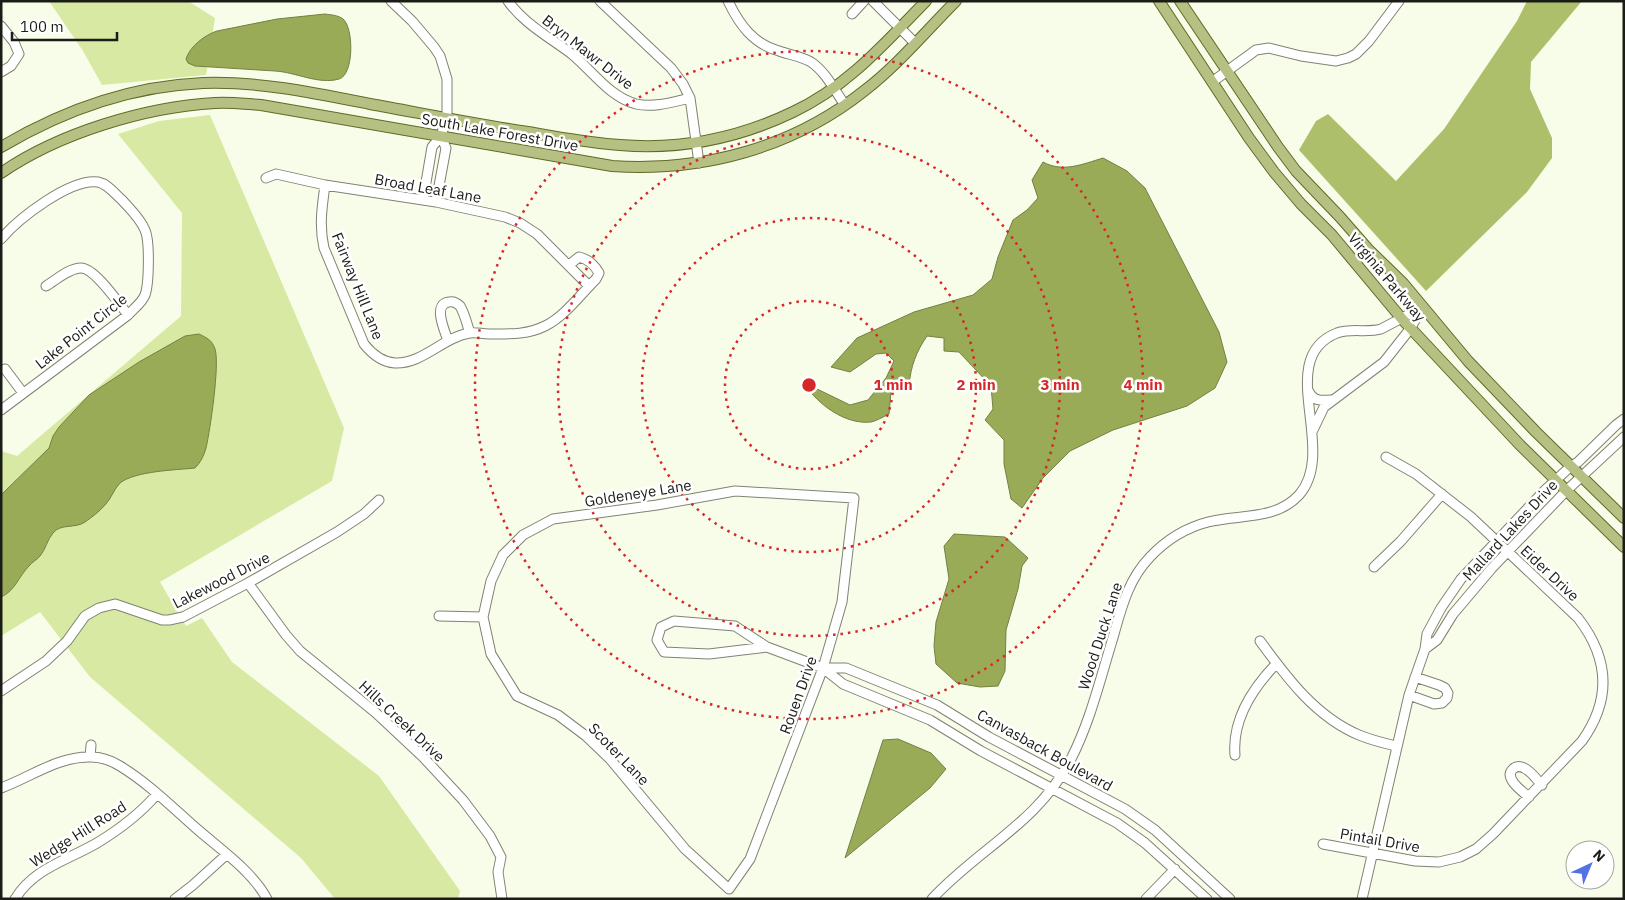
<svg xmlns="http://www.w3.org/2000/svg" width="1625" height="900" viewBox="0 0 1625 900" font-family="'IBM Plex Sans',sans-serif">
<rect width="100%" height="100%" fill="#f8fdea"/>
<!-- green -->
<path fill="#d8e9a3" d="M49,1H188L215,18L206,75L102,85L83,51Z
M210,115L344,428L332,481L160,582L186,626L202,618L232,662L379,776L460,891L458,899H335L301,858L90,677L40,612L1,636V451L17,456L181,316L182,213L118,134L159,121Z"/>
<!-- forest -->
<path fill="#adbf6b" d="M1527,1H1582L1531,62L1530,89L1552,138V158L1527,192L1426,291L1299,150L1316,121L1328,114L1396,181L1444,129L1517,21Z"/>
<!-- water -->
<path fill="#99ab57" stroke="#738044" d="M325,14C331,15 338,15 343,19C354,28 354,75 339,79C319,85 295,72 275,71L195,66L188,63L186,59C190,46 205,35 217,31L277,19Z
M1103,158L1127,171L1145,188L1219,332L1227,362L1215,388L1187,406L1113,430L1070,451L1043,478L1022,508L1011,499L1004,464V440L985,420L993,409L991,386L959,352L944,351V338L927,336C916,352 911,366 909,385L891,392L889,414C883,417 876,421 871,422C845,425 818,404 805,385L815,388L850,405L868,400L886,378L894,361L886,353L876,354L850,372L831,367L857,338L914,312L973,295L992,279L998,257L1013,220L1027,210L1038,198L1032,180L1043,162C1063,173 1083,164 1103,158Z
M199,334C207,338 212,340 215,349C220,364 210,431 206,448C204,456 200,463 195,468C176,470 135,471 120,483C114,489 111,499 105,505C99,512 92,517 85,522C75,529 61,523 53,533C47,540 46,549 40,556C37,560 32,562 29,566C19,576 15,591 1,597V495L49,448L53,436L59,427L89,395L139,362L185,336Z
M954,534L1005,537L1028,558L1022,566L1018,589L1006,630L1005,671L998,686L980,687L957,683L936,664L934,646L936,622L949,579L944,546Z
M898,739L931,753L946,769L930,788L845,858L883,740Z"/>
<g fill="none" stroke-linecap="round" stroke-linejoin="round">
<!-- minor casing -->
<g stroke="#7f8373" stroke-width="11">
<path id="minor" d="M391,1L412,21L434,47L440,56L447,79V117L441,136L432,147L423,200
M508,1C524,24 551,38 573,55C593,72 610,97 636,104C653,108 673,102 690,98
M600,1L671,68L683,84L690,98L699,163
M728,1C739,24 753,44 779,51C790,55 801,56 811,62C826,72 835,91 845,105
M873,1L915,43
M852,14L864,1
M1,26L14,42L19,54L11,66L1,72
M1212,82L1256,50L1269,48L1301,56L1336,61L1348,58L1356,54L1369,41L1399,1
M266,178L276,174L325,185L436,202L505,217L520,223L537,234L589,286
M325,185C322,207 319,226 324,248L364,344C372,354 381,362 395,363C423,364 443,337 470,333C476,332 482,334 489,334C508,334 527,335 545,326C565,316 580,295 596,279L599,273C594,264 588,259 579,257L569,265
M436,202L446,148L441,136
M1,239C18,219 70,178 98,182C108,184 115,194 122,200C130,209 140,218 145,230C150,241 149,284 145,295C142,303 133,309 128,315L1,410
M46,286C56,280 69,268 81,268C95,268 119,304 128,315
M448,341C445,331 432,304 449,302C453,301 457,303 460,306C465,314 467,325 470,333
M5,369L23,393
M1308,390C1313,401 1320,401 1331,400
M1313,430L1324,407L1384,362L1410,329L1422,308
M735,491L854,498L842,602L823,668L750,859L729,889L685,849L610,759L586,736L558,715L517,696L491,654L483,617L491,581L503,555L523,535L553,519L657,505Z
M1374,567L1401,541L1442,494
M248,583L286,635L300,651L376,713L423,757L463,800L490,836L501,857L498,872L502,899
M439,616L483,617
M1260,641C1287,678 1316,717 1359,735C1371,740 1383,743 1396,746
M767,647L735,626L674,621L661,627L657,640L664,652L709,654L767,647L823,668L843,684L930,720L981,751L1117,823L1145,843L1207,899
M1425,649L1437,640L1453,614L1492,568L1566,491L1624,437
M823,668H846L937,705L989,737L1125,809L1155,830L1230,899
M1,691L46,661L67,641L85,616L99,608L115,604L162,620H169L183,617L248,583L337,532L364,514L379,500
M1409,695L1434,704L1442,703L1447,698L1448,693L1445,688L1439,685L1415,677
M1235,755C1232,720 1253,688 1276,664
M90,757L91,745
M1,788C31,777 58,756 91,757C101,757 112,761 120,766C148,783 172,807 197,829C220,849 253,872 267,899
M1529,797C1523,792 1503,778 1513,769C1516,766 1520,766 1524,768C1531,771 1536,779 1542,785
M1323,844L1415,861L1439,862L1460,857L1476,849L1493,834L1582,741C1612,699 1609,658 1578,618L1471,517L1416,474L1386,457
M15,899C34,868 68,860 97,843C120,829 140,814 157,794
M175,899L193,885L226,855
M932,899C978,849 1038,823 1071,759C1090,722 1100,680 1112,641C1121,610 1127,581 1150,557C1166,540 1185,528 1208,522C1238,514 1275,521 1299,495C1339,450 1273,358 1337,333C1351,328 1367,333 1381,329L1423,307
M1146,899L1175,869
M1362,899L1409,695L1425,649L1427,634L1441,608L1461,579L1545,490L1570,467L1578,462L1616,425L1624,419"/>
</g>
<!-- major casing -->
<g stroke="#5f6b26" stroke-width="12">
<path id="major" d="M1159,1L1249,138L1274,172L1301,204L1332,235L1402,319L1520,445L1624,547
M1180,1L1278,147L1296,171L1340,217L1368,249L1403,283L1468,361L1536,432L1624,518
M1,147C62,111 131,86 203,83C259,81 315,93 370,104C420,113 471,123 521,131C554,136 587,143 620,145C680,150 739,138 793,112C847,87 885,43 926,1
M1,173C59,133 145,107 215,103C230,102 245,104 261,105L612,166C703,172 792,148 864,91C898,65 926,31 956,1"/>
</g>
<!-- minor -->
<use href="#minor" stroke="#fff" stroke-width="9"/>
<!-- major -->
<use href="#major" stroke="#b5c082" stroke-width="10"/>
</g>
<!-- distance rings -->
<g fill="none" stroke="#d62828" stroke-width="2.5" stroke-dasharray="2.5 5">
<circle cx="809" cy="385" r="84"/>
<circle cx="809" cy="385" r="167"/>
<circle cx="809" cy="385" r="251"/>
<circle cx="809" cy="385" r="334"/>
</g>
<g text-anchor="middle" dominant-baseline="central" stroke-width="5" stroke-linejoin="round" paint-order="stroke">
<!-- street labels -->
<g font-size="15" fill="#1b1c16" stroke="#fff">
<text transform="translate(588 52) rotate(38)">Bryn Mawr Drive</text>
<text transform="translate(500 132) rotate(10)">South Lake Forest Drive</text>
<text transform="translate(428 188) rotate(10)">Broad Leaf Lane</text>
<text transform="translate(1387 277) rotate(50)">Virginia Parkway</text>
<text transform="translate(358 286) rotate(68)">Fairway Hill Lane</text>
<text transform="translate(81 331) rotate(-38)">Lake Point Circle</text>
<text transform="translate(638 493) rotate(-9)">Goldeneye Lane</text>
<text transform="translate(1510 530) rotate(-47)">Mallard Lakes Drive</text>
<text transform="translate(1550 573) rotate(43)">Eider Drive</text>
<text transform="translate(221 580) rotate(-27)">Lakewood Drive</text>
<text transform="translate(1100 636) rotate(-72)">Wood Duck Lane</text>
<text transform="translate(798 695) rotate(-70)">Rouen Drive</text>
<text transform="translate(402 721) rotate(43)">Hills Creek Drive</text>
<text transform="translate(1045 750) rotate(29)">Canvasback Boulevard</text>
<text transform="translate(619 754) rotate(46)">Scoter Lane</text>
<text transform="translate(78 834) rotate(-32)">Wedge Hill Road</text>
<text transform="translate(1380 840) rotate(10)">Pintail Drive</text>
</g>
</g>
<circle cx="809" cy="385" r="8" fill="#d62828" stroke="#fff" stroke-width="2.5"/>
<g font-size="15" text-anchor="middle" font-weight="bold" fill="#d62828" stroke="#fff" stroke-width="5" stroke-linejoin="round" paint-order="stroke">
<text x="893" y="390">1 min</text>
<text x="976" y="390">2 min</text>
<text x="1060" y="390">3 min</text>
<text x="1143" y="390">4 min</text>
</g>
<!-- border -->
<rect width="1625" height="900" fill="none" stroke="#1b1c16" stroke-width="5"/>
<!-- north arrow -->
<g transform="translate(1590 865) rotate(44)"><circle r="24" fill="#ffffff" stroke="#a4a4a2"/>
<path d="M0-4L9 19L0 12L-9 19Z" fill="#5371e6"/>
<text y="-8" font-size="14" font-weight="bold" text-anchor="middle" fill="#1b1c16">N</text>
</g>
<!-- scale -->
<path d="M12 32v8h105v-8" fill="none" stroke="#1b1c16" stroke-width="2.5"/>
<text x="20" y="32" font-size="15" fill="#1b1c16" stroke="#ffffff" stroke-width="4" paint-order="stroke">100 m</text>
</svg>
